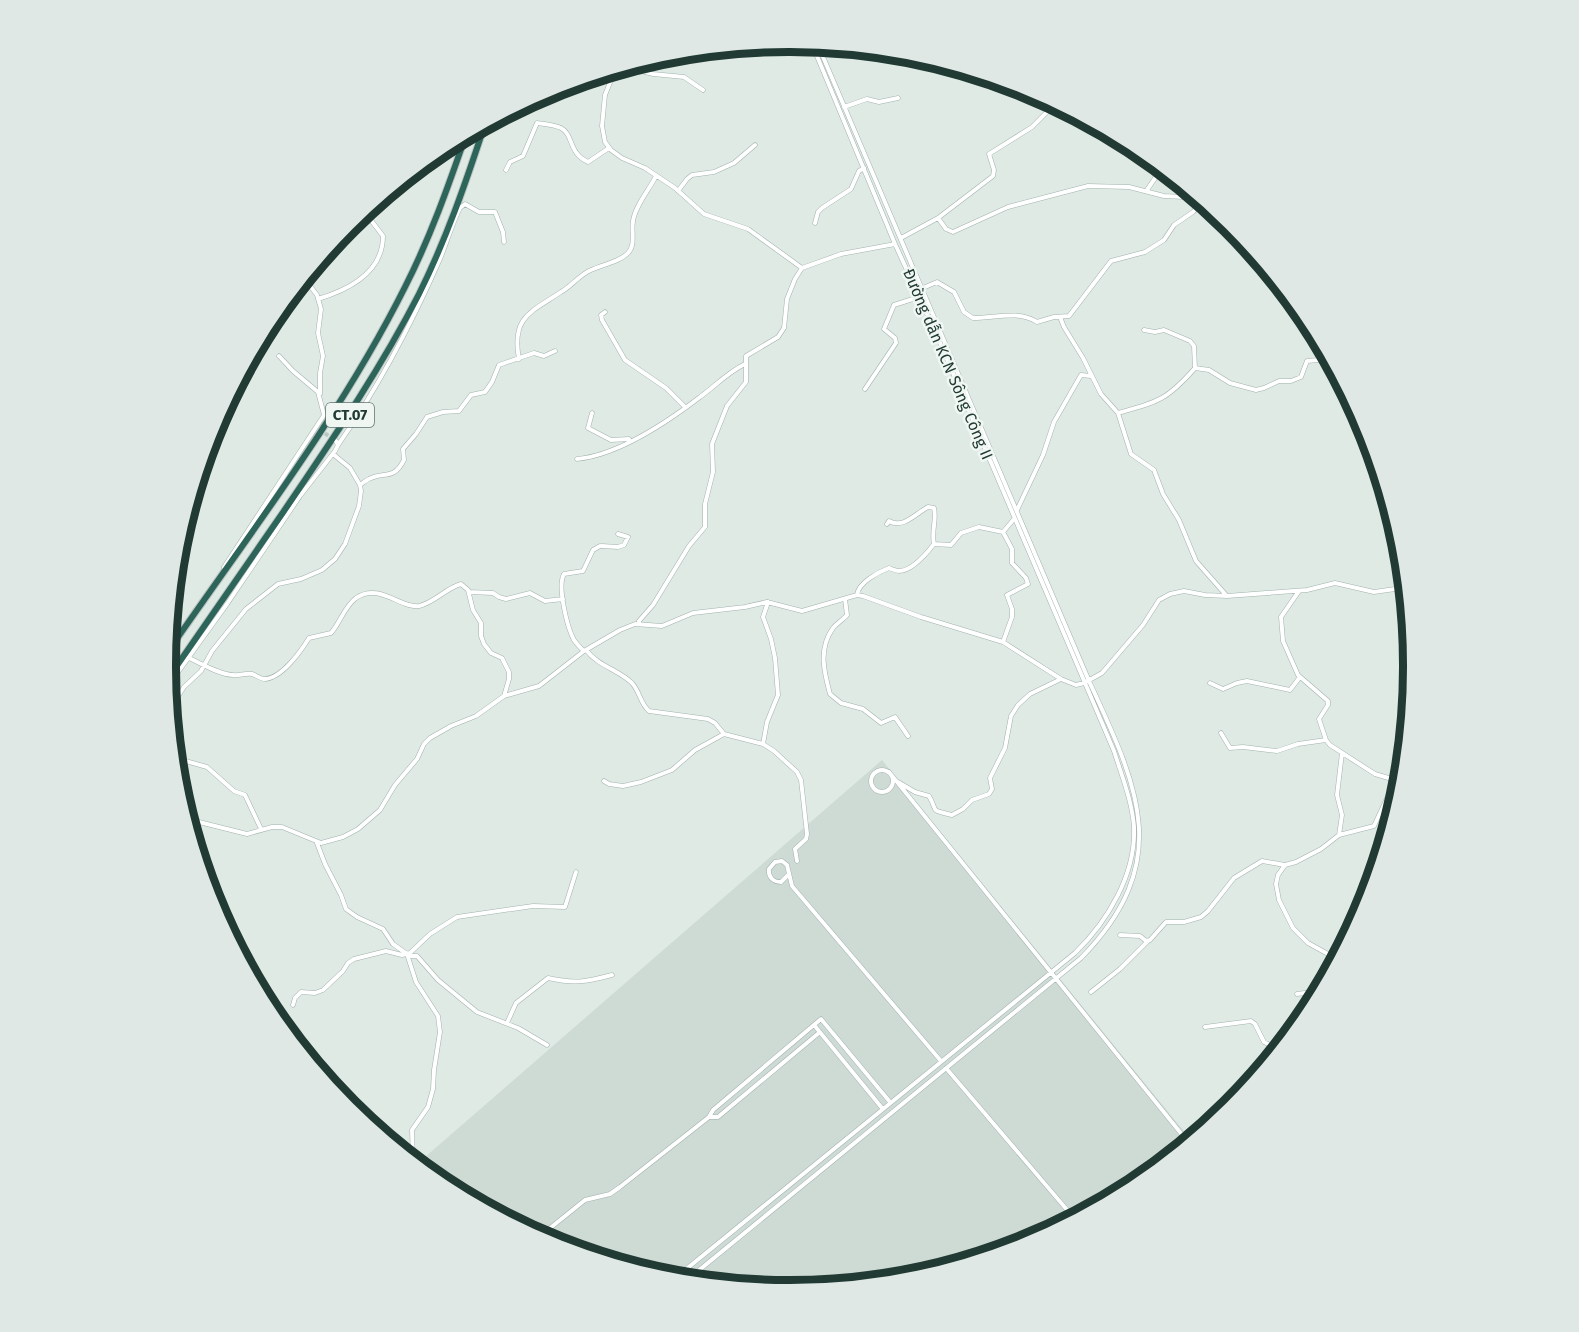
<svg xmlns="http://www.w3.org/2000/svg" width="1579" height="1332" viewBox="0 0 1579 1332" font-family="'Fira Sans',sans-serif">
<rect width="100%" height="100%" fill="#dfeae5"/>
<!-- built -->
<path fill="#cedad4" d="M882,760L1191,1140L1136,1185L1028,1243L911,1278L789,1290L667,1278L550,1242L443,1185L417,1164Z"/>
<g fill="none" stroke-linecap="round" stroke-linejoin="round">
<!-- minor-tunnel -->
<path stroke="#b9c7c1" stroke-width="4" stroke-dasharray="4 2" stroke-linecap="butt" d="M320,430L333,439"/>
<!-- minor casing -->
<g stroke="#a2b2ac" stroke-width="5">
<path id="minor" d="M626,67L653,74L684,77L703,90
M615,70L605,95L602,126L605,142L611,150L622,158L645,168L675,188L704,214L748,229L802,268
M844,107L867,99L879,102L898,98
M506,170L510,162L523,156L537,123C544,124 555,125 561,128C574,135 568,153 588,162L609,148
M1147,190L1162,168
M678,191L687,179L692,175L714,172L734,163L755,145
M938,218L946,229L953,232L1008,207L1088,186L1129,187L1164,196L1184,197L1219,215
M815,223L818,212L822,208L851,189L859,171L864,168
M901,238L938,218L993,176L994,170L989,154L1032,127L1055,104
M304,278L317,295L321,309L318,333L323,356L320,373V394
M923,288L937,282L954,292L964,312L973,318C995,318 1018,310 1037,322L1054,317L1069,316L1111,261L1145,252L1164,240L1174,225L1193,212L1199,205
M318,299C348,290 383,273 383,236L364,211
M605,312L601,315L602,320L625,360L666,388L685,407
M1060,317L1064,327L1083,358L1101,394L1118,413L1131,454L1154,470L1163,494L1179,520L1196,561L1226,595
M519,359C511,317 531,312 561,292C572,286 579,275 591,270C603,264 618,263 628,253C636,245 631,231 633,221C635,206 649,190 656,176
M1195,368L1209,370L1230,383L1256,390L1264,388L1279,381H1291L1301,377L1307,361L1329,359
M865,389L896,343L895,338L884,329L894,305L919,297
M592,413L588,428L611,440L629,439
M1118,413C1158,402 1167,400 1195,368L1194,346L1190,341L1164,330L1155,332L1144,330
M338,445C378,388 412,323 440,259C447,242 452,224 460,208L465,204L479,212H495L503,232L504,242
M577,459C619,455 666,423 700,397C714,387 728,372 745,364
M360,485C363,483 366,480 369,479C385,471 393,481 404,460L403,449L416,434L427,417L443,412L459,411L471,395L485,392L492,382L499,365L534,353L544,356L555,351
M1017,510L1043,455L1054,422L1081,375L1091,376
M887,524L889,521C903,529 915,514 928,507L934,508C937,520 931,531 934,544
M1003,532L1012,549V563L1026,578L1028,584L1007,595L1012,609V617L1003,642
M602,546L618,547L624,545L628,537L618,534
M224,567L324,415L318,392L293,371L279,356
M1299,591L1281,617L1283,641L1298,675L1328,701V705L1319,719L1326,740L1330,745L1375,774L1402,782
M469,592L493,593L499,597L506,599L530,593L545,601L563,599
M857,595C858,583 878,572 889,568C892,569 895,571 899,571C912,571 927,553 934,544L951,545L961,533L979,527L1003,532L1014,519
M845,599L847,615C843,620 837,623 833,628C818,649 824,672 830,694L841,703L863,709L881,723L895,717L908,736
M639,624V621L653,605L689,546L705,527V504L713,472L712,444L727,406L746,382V356L778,337L784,328L787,299L795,279L802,268L841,254L895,244
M586,650C598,666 619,670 632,683C640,692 640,703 649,711L708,719L715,723L724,734L763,744L774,751L797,772L801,780L807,834L806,839L795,849L797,861
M584,651C580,648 577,644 574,640C567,627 557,586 564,574L583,571L593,550L600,546
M189,658C202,664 218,674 233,675C239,676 245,673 252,674C256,675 260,679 265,679C282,678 301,651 309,638L331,633C340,623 344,607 356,598C379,582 401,609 419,606C434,603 446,588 461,584L468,590L473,610L481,623V636L484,644L491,653L502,658L509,672V679L504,696
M1210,683L1223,689L1237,683L1247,681L1290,690L1300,677
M168,686L227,604L300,496L335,451L338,445L336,441
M170,709L184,687L201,671L212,651L246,609L278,584L301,579L322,570L335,559L345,544L359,506L361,491L360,485L350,468L333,454
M1221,733L1230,748L1243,747L1277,751L1298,744L1326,740
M763,744L767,722L778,695L775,658L771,639L763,617L768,602
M173,745L182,760L177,784
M182,760L207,767L234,791L245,795L261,829
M871 781a11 11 0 1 1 22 0a11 11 0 1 1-22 0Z
M889,772L1188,1142
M604,781L609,784L623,786L641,782L672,770L695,750L724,734
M898,782L915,792L929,796C939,813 928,809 952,815L963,809L972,800L989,794L992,789L990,778L1005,748L1011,716L1018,705L1030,694L1061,679
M187,819L247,834L272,827H282L321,843L343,837L358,829L380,810L395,785L417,759L424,744L430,738L451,726L476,716L504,696L539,686L584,651L620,630L635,624L662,626L693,613L745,607L767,602L802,611L857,595L863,596L921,617L1003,642L1061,679L1076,685L1084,683L1102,673L1143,625L1159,600L1170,594L1184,591L1205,595L1227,596L1307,590L1335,583L1374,592L1395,589L1406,594
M1339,835L1342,815L1337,795L1342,753
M317,843L325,864L341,895L346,909L357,917L383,929L393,944L407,954L416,982L438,1016L440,1032L434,1070L433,1089L428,1107L412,1130L413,1160
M1285,865L1278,875L1276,884L1279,900L1293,928L1308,943L1337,959
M788,875L781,882C773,882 768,877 769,869L775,862L782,861L787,865L792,886L941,1061
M1120,935L1140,936L1146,941L1150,940L1166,922H1184L1201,917L1208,911L1234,878L1262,861L1285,865L1296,862L1321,849L1339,835L1374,826L1395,781
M408,956H417L438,980L477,1012L518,1028L547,1045
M1091,992L1120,969L1148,941
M1297,994L1320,991
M293,1005L295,998L301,992L315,993L323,990L343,971L348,963L354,959L386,951L402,955L410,953L430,934L457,917L533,906L565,907L576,872
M507,1023L516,1003L548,978C575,984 585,982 612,975
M814,1025L882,1108
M1205,1027L1251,1021L1255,1024L1264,1042L1268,1044L1276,1052
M946,1068L1074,1218
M709,1117H718L820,1032
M499,1215L504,1211
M539,1237L585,1200L610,1194L620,1187L709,1117L713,1110L821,1019L890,1102
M674,1279L1075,953C1108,921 1136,874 1134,827C1132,801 1122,776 1114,751L938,338L895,244L812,44
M687,1280L1081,958C1175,862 1138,787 1089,681L818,45"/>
</g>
<!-- highway casing -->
<g stroke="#bcc4c2" stroke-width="8">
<path id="highway" d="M167,653C249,534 340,417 405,287C430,238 448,187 466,135
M167,680C206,623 245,567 284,511C332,440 380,370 419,294C446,240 466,182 485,124"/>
</g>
<!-- minor -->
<use href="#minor" stroke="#fff" stroke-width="4"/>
<!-- highway -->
<use href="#highway" stroke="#2e655a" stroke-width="6"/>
</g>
<g text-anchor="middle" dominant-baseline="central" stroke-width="5" stroke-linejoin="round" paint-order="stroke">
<!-- shield labels -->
<rect fill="#f0f7f3" stroke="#5f736d" stroke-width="1.5" x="326" y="403" width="48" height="24" rx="4.5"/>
<g font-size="15" font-weight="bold" fill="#213a33">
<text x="350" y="415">CT.07</text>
</g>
<!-- street labels -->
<g font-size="16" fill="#213a33" stroke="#f0f7f3">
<text transform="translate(948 364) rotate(67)">Đường dẫn KCN Sông Công II</text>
</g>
</g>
<!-- crop -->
<path d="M0 0H1579V1332H0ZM789 52H790A613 613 0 0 1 1403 665V667A613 613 0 0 1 790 1280H789A613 613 0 0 1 176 667V665A613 613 0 0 1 789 52Z" fill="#dfe8e4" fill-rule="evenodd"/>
<path fill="none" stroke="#213a33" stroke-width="8" d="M789 52H790A613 613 0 0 1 1403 665V667A613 613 0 0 1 790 1280H789A613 613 0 0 1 176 667V665A613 613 0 0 1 789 52Z"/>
</svg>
